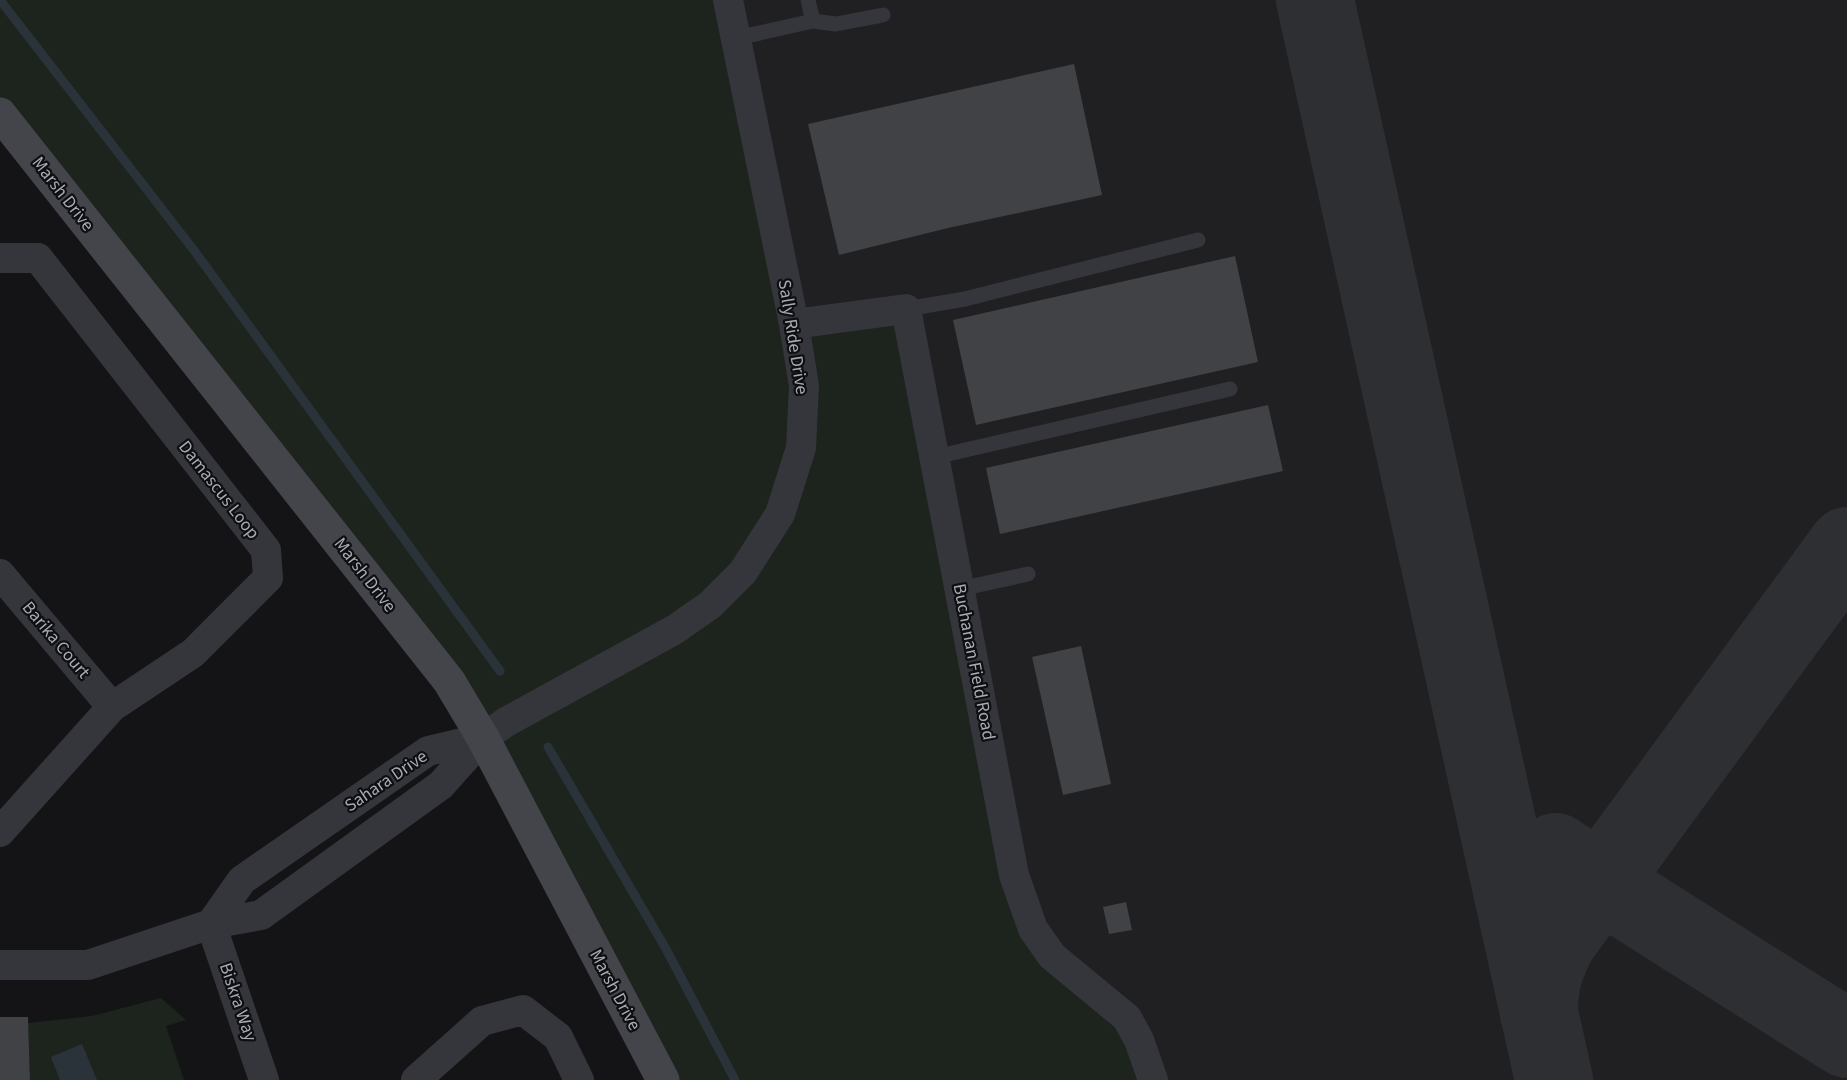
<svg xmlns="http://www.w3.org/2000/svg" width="1847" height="1080" viewBox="0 0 1847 1080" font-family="'Source Sans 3',sans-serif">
<rect width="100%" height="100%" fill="#141416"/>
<!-- built -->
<path fill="#202023" d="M728,0H1847V1080H1153L1052,956L794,324Z"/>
<!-- green -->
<path fill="#1c241d" d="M0,0H728L794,324L906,309L1033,929L1127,1018L1153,1080H663L483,738L0,114Z
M161,998L186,1020L166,1026L184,1080H30L28,1023L92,1016Z"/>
<!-- water -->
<path fill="#2b333a" d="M82,1044L97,1080H60L51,1057Z"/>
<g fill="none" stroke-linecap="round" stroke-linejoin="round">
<!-- stream -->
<path stroke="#2b333a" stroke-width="9" d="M0,0L196,253L500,671
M548,747L666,949L735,1080"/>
<!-- taxiway -->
<path stroke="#2e2f33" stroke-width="78" d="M1315,0L1554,1080
M1556,852L1599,882L1847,1039
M1539,1014C1539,983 1544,967 1558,940L1847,546"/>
</g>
<!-- building -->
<path fill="#404246" d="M1074,64L1102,195L948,228L839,255L808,124Z
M1235,256L1258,362L976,425L953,320Z
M1268,405L1283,471L1000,534L986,468Z
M1081,646L1111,784L1063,795L1032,657Z
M1126,902L1132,930L1109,934L1103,907Z
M0,1017H28L30,1080H0Z"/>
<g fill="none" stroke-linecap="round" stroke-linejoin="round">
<!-- lane -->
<path stroke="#35363b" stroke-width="15" d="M808,0L813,21
M737,38L813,21L836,24L883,15
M906,309L965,299L1198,240
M935,457L1230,389
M960,589L1028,574"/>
<!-- street -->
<path stroke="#35363b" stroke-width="30" d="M0,258H38L266,550L268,578L193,653L112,707L0,832
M794,324L906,309L1014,875L1033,929L1052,956L1127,1018L1139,1040L1153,1080
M0,574L112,707
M483,738L428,751L242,880L211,924L261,915L441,785L483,738L506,722L674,630L710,605L743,572L780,514L801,448L804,386L794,324L728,0
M0,965H88L211,924L264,1080
M416,1080L482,1021L523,1010L558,1037L579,1080"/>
<!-- secondary -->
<path stroke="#43454b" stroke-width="33" d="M0,114L449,681L483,738L663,1080"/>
</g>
<g text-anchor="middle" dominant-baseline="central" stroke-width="4.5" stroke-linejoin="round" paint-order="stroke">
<!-- street labels -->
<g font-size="18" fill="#a6acb6" stroke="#0f0f11">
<text transform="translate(63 194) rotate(52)">Marsh Drive</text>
<text transform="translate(793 337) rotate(81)">Sally Ride Drive</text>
<text transform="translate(219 490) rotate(52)">Damascus Loop</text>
<text transform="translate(365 575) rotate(52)">Marsh Drive</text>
<text transform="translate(56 640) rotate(50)">Barika Court</text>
<text transform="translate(974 662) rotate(79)">Buchanan Field Road</text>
<text transform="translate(386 781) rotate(-34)">Sahara Drive</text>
<text transform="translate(615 990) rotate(62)">Marsh Drive</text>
<text transform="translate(238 1002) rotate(71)">Biskra Way</text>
</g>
</g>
</svg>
